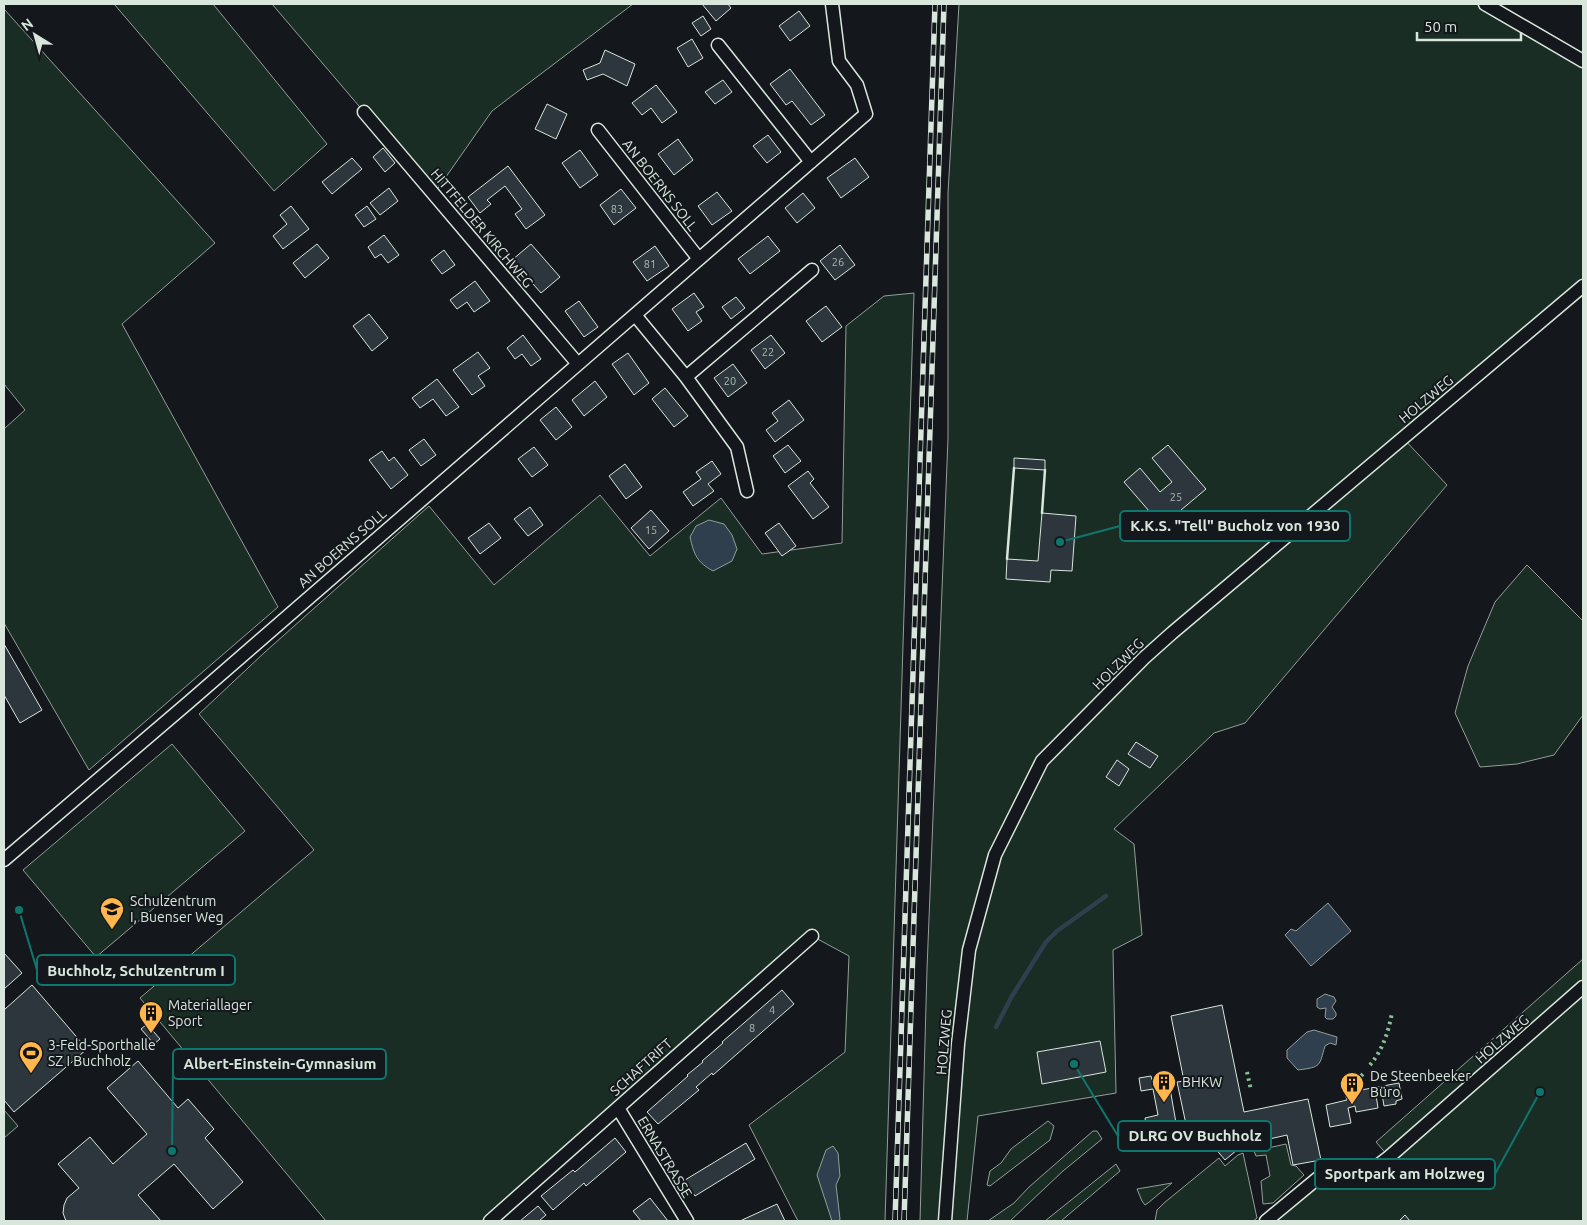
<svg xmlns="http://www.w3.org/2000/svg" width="1587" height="1225" viewBox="0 0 1587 1225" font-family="Ubuntu,sans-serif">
<rect width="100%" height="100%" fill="#14181c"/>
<!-- green -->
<path fill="#1a2d24" stroke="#939e99" d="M114,4H213L327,144L274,191Z
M272,4H633L492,111L434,194Z
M959,4H1485L1583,61V286L1403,438L1447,485L1245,723L1214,733L1114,829L1134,844L1142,935L1113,950L1116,1093L978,1116L967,1221H920L927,969L948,438V193Z
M4,9L215,243L122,324L278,607L89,770L4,623V429L25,410L4,384Z
M914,293L885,1221H798L749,1125L845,1052L849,956L812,936L490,1221H326L140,998L314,850L199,714L265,652L429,506L494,585L600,495L650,556L721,498L762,554L842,543L846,326L884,296Z
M1527,565L1583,621V715L1554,755L1517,764L1480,767L1455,713L1468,666L1495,602Z
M172,744L245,831L96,957L23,870Z
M1583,959V1221H1266L1318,1178L1389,1157L1376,1142Z
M4,1110L18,1126L4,1138Z
M1048,1121L1054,1126L1050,1140L990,1186L987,1185L990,1171L1001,1163L1011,1149Z
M1093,1131H1097L1102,1139L1063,1171L1010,1221H988L1014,1203L1029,1187Z
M1286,1144L1291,1165L1296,1166L1304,1175L1273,1203L1263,1204L1261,1181L1270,1176L1266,1155L1256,1156L1254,1151Z
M1243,1153L1257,1218L1253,1221H1155L1157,1210L1164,1203L1219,1158L1225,1166L1238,1155Z
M1116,1164L1120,1171L1061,1221H1045Z
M1172,1183L1148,1203L1145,1205L1142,1201L1137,1189Z"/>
<!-- water -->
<path fill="#2f3f4d" stroke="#939e99" d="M709,520L724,524L732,535L737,549L732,561L713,571C697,562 694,555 690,537L696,526Z
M1328,903L1351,931L1311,966L1285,935L1291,929L1296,931Z
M1325,994L1334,997L1336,1001L1332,1007L1336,1013V1016L1333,1019H1327L1325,1017L1326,1008L1320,1009L1317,1007V999Z
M1314,1030L1337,1037L1336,1045L1330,1043L1325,1046C1319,1066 1322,1067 1298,1070L1287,1058V1050L1307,1032Z
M833,1146L838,1153L840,1176L836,1185L840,1219L839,1221H832L817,1175L826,1150Z"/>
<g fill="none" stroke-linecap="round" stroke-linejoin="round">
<!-- stream -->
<path stroke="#2f3f4d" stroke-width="4.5" d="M996,1027L1012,996L1046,942L1057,931L1106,896"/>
</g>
<!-- building -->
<path fill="#2c363c" stroke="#d8e6dc" d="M702,4H728L731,8L716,21Z
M799,11L810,26L790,41L779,26Z
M703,16L711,29L701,36L692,23Z
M692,39L703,58L688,67L677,48Z
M605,50L635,64L627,86L603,74L587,80L583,70L600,63Z
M790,69L825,115L811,125L792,101L786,105L770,84Z
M723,80L732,92L715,104L705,92Z
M656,85L677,112L662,123L651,108L642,115L632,103Z
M547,104L567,114L556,139L535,129Z
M768,135L781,152L767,163L753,146Z
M678,139L693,160L674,175L658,154Z
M383,148L395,163L385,172L373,157Z
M580,150L598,175L580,188L562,163Z
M352,158L362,169L332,194L322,182Z
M855,158L869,177L841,198L827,178Z
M508,166L545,215L526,229L515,214L522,209L505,186L487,200L491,204L480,213L468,197Z
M389,188L398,201L380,215L370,203Z
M621,189L636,208L614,225L600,205Z
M717,192L732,211L712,225L698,206Z
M803,193L815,208L797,223L785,208Z
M291,206L309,229L283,249L273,236L287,224L280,215Z
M367,206L376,219L364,227L355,215Z
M384,235L399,255L388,263L381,254L375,258L368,247Z
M768,236L780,251L750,274L738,259Z
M317,244L329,258L305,278L293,263Z
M531,244L560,277L541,293L512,260Z
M840,245L855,265L835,280L820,261Z
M655,246L669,266L647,281L633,262Z
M444,250L455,265L442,274L431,260Z
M475,281L490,301L474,312L467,302L457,309L450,300Z
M694,293L704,307L696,312L702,321L688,331L672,309Z
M736,297L745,308L731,319L722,307Z
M579,301L598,327L584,337L565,311Z
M826,306L842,327L822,342L806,321Z
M369,314L388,338L372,351L353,326Z
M523,335L541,359L531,366L522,354L515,359L507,348Z
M771,335L785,353L765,369L751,350Z
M478,352L490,368L478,376L485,386L472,395L453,370Z
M628,353L649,383L634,395L612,364Z
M733,364L747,383L728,397L714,378Z
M437,379L459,407L446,416L433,399L420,408L412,398Z
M595,381L607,397L584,416L572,400Z
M665,388L688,416L674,427L652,399Z
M789,400L804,420L775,442L766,430L778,421L772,413Z
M556,407L572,427L556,440L540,420Z
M424,439L436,455L421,466L409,450Z
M788,445L801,461L785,473L773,456Z
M1168,445L1206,489L1162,526L1124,482L1140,468L1160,492L1172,482L1152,458Z
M534,447L548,465L532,477L518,459Z
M382,451L389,461L394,457L408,475L391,489L369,460Z
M1014,458L1045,460V470L1014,468Z
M712,461L721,474L708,484L714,491L693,506L683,492L701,479L696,472Z
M625,464L642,487L626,499L609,476Z
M808,471L814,479L810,483L829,507L813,519L788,486Z
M530,507L543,525L528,536L514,519Z
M651,510L669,531L649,549L631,528Z
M1042,513L1076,516L1072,571L1051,570L1050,582L1006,579L1007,559L1038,561Z
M489,523L501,538L480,554L468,538Z
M779,523L796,546L782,556L765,533Z
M4,644L42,710L20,723L4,695Z
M1136,742L1158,756L1150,768L1128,754Z
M1117,760L1129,769L1119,786L1106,777Z
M4,953L22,973L4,989Z
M32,985L87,1049L14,1112L4,1100V1010Z
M782,990L794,1004L713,1075L712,1073L696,1087L699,1090L658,1124L647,1112L688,1076L687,1075L703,1062L702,1061L723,1043L722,1042Z
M1222,1005L1244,1112L1308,1099L1321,1160L1293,1165L1287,1135L1243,1145L1225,1160L1214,1147L1228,1135L1190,1143L1177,1082L1184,1081L1171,1016Z
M147,1024L160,1039L154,1044L141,1029Z
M1100,1041L1106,1072L1042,1084L1037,1052Z
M138,1061L178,1108L188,1099L214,1129L205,1138L243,1182L213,1209L174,1164L138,1195L161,1221H66L63,1213L64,1205L67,1198L79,1188L58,1164L90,1137L113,1164L147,1134L107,1088Z
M1151,1076L1152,1080L1168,1077L1179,1140L1162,1143V1146L1150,1148L1145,1118L1158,1115L1153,1089L1141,1091L1139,1078Z
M1399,1083L1402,1099L1396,1101V1104L1384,1106L1382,1094L1376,1095L1378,1108L1356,1112L1355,1106L1348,1108L1351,1123L1330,1127L1326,1105L1347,1100L1345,1093Z
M615,1138L626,1152L586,1186L584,1183L553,1210L541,1196L573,1170L575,1172Z
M746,1143L755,1159L695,1196L685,1180Z
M650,1198L668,1221H641L633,1211Z
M777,1204L785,1221H740Z
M538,1206L546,1215L539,1221H520Z
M1405,1215L1410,1221H1399Z"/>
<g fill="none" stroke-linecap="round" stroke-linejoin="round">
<!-- minor casing -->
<g stroke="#d8e6dc" stroke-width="15">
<path id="minor" d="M1485,4L1583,61
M718,45L811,162
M364,112L578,364
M598,130L699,259
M635,315L686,377L737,447L747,491
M686,377L812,270
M4,860L189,702L866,114L857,85L839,61L832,4
M618,1108L687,1221
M490,1221L812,936
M945,1221L958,1044L969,950L995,855L1042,761L1144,658L1172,633L1583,286
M1266,1221L1318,1178L1376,1167L1389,1157L1583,987"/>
</g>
<!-- minor -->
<use href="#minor" stroke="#14181c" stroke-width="12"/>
<!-- rail casing -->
<g stroke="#d8e6dc" stroke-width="5.5">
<path id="rail" d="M895,1221L935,4
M904,1221L944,4"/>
</g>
<!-- rail -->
<use href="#rail" stroke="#14181c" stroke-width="4" stroke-dasharray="11" stroke-linecap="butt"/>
<!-- hedge -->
<path stroke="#8ac095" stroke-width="4" stroke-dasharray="2.5 4" stroke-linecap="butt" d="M1370,1065C1382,1051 1389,1031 1392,1012
M1247,1072L1251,1090
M1355,1078L1361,1076L1365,1072"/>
<!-- wall -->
<path stroke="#d8e6dc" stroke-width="2.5" d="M1042,513L1045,470
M1007,559L1014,468"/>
</g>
<!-- icons -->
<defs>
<g id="school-pin" transform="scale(1.25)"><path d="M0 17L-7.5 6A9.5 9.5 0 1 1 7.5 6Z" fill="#ffb74d" stroke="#14181c"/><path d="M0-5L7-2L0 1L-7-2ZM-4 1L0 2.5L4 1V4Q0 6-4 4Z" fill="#111"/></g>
<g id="building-pin" transform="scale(1.25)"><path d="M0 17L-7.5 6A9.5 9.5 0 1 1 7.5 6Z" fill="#ffb74d" stroke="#14181c"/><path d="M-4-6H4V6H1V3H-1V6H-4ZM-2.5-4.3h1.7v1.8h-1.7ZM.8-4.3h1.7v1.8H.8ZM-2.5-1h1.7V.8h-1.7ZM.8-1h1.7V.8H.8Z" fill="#111"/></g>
<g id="stadium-pin" transform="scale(1.25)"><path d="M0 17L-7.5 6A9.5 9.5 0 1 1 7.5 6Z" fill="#ffb74d" stroke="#14181c"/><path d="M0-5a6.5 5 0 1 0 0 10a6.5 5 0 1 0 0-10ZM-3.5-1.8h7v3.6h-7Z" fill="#111"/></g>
</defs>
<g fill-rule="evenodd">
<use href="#school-pin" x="112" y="909"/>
<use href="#building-pin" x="151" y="1013"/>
<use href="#stadium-pin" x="31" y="1053"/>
<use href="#building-pin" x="1164" y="1082"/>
<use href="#building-pin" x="1352" y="1084"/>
</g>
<g text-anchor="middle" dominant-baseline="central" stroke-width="4" stroke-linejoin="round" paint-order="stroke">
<!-- number labels -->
<g font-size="11" fill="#adbab4">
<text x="617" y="209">83</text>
<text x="838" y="262">26</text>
<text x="650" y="264">81</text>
<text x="768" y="352">22</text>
<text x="730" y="381">20</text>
<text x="1176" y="497">25</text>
<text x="651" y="530">15</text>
<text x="772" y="1010">4</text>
<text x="752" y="1028">8</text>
</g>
<!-- street labels -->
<g font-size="14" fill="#d8e6dc" stroke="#14181c">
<text transform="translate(660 185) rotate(52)">AN BOERNS SOLL</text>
<text transform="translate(482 228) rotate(50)">HITTFELDER KIRCHWEG</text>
<text transform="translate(1426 399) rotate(-40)">HOLZWEG</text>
<text transform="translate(342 548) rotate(-41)">AN BOERNS SOLL</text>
<text transform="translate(1118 664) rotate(-45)">HOLZWEG</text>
<text transform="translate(1502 1039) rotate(-41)">HOLZWEG</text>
<text transform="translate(944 1042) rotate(-85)">HOLZWEG</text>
<text transform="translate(641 1067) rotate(-42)">SCHAFTRIFT</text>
<text transform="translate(665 1157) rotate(59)">ERNASTRASSE</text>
</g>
<!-- poi labels -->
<g font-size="14" fill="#d8e6dc" stroke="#14181c" text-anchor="start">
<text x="130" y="901">Schulzentrum<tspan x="130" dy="16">I, Buenser Weg</tspan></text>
<text x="168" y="1005">Materiallager<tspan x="168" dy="16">Sport</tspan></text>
<text x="48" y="1045">3-Feld-Sporthalle<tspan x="48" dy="16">SZ I Buchholz</tspan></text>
<text x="1370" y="1076">De Steenbeeker<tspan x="1370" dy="16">Büro</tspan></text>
<text x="1182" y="1082">BHKW</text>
</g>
</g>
<!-- callouts -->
<path fill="none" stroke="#0f766e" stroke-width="2" d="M1060 542L1120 526M19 910L37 970M172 1151L173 1064M1074 1064L1118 1136M1540 1092L1495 1174"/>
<g fill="#0f766e" stroke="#14181c" stroke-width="2">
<circle cx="1060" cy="542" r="5"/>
<circle cx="19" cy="910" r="5"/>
<circle cx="172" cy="1151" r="5"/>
<circle cx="1074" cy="1064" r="5"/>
<circle cx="1540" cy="1092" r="5"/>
</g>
<g fill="#14181c" stroke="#0f766e" stroke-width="2">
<rect x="1120" y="511" width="230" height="30" rx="5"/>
<rect x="37" y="955" width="198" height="30" rx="5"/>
<rect x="173" y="1049" width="213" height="30" rx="5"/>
<rect x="1118" y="1121" width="153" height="30" rx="5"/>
<rect x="1315" y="1159" width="180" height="30" rx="5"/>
</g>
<g font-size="15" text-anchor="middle" font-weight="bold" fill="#d8e6dc">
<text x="1235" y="531">K.K.S. "Tell" Bucholz von 1930</text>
<text x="136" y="976">Buchholz, Schulzentrum I</text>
<text x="280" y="1069">Albert-Einstein-Gymnasium</text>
<text x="1195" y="1141">DLRG OV Buchholz</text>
<text x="1405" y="1179">Sportpark am Holzweg</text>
</g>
<!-- border -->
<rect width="1587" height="1225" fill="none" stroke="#d8e6dc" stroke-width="10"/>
<!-- north arrow -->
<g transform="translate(35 35) rotate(323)" stroke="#14181c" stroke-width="4" paint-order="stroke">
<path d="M0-4L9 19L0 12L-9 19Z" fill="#d8e6dc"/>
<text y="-8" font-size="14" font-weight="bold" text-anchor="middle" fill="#d8e6dc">N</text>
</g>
<!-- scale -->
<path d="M1417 32v8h104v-8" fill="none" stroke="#d8e6dc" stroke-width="2.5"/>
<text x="1424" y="32" font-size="15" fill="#d8e6dc" stroke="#14181c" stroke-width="4" paint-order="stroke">50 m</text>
</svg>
